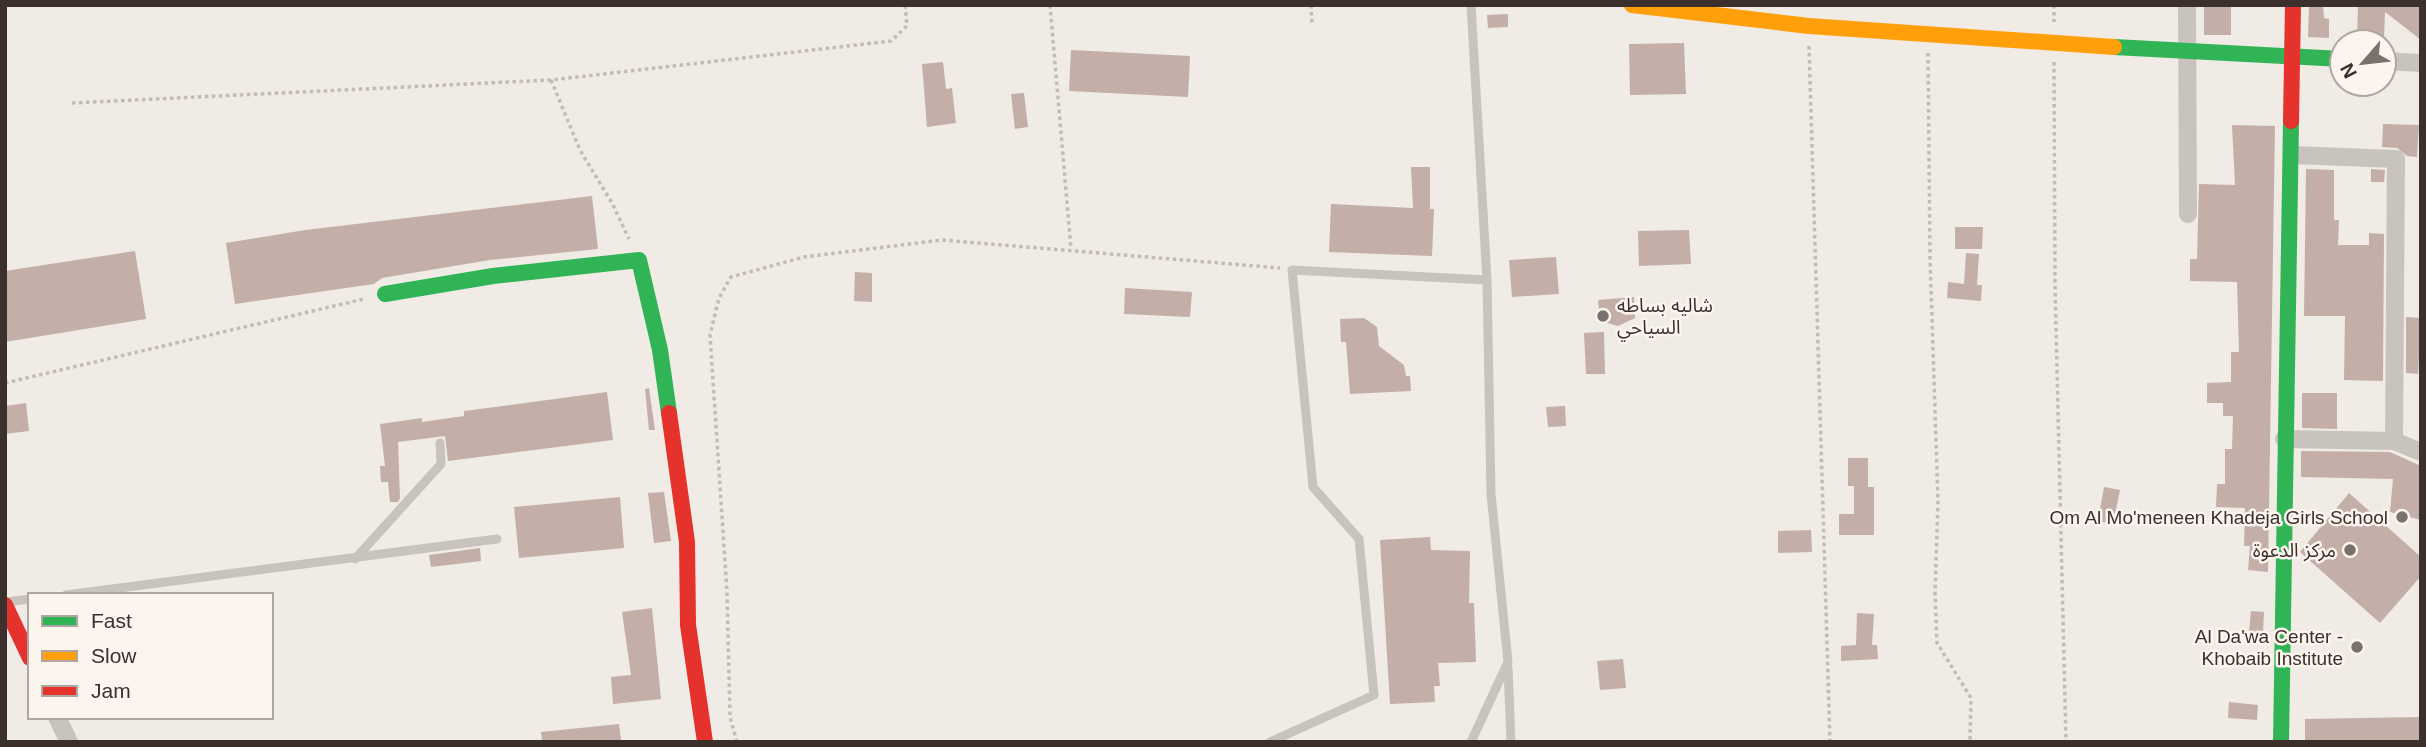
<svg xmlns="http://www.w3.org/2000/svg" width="2426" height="747" viewBox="0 0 2426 747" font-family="Arial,'Noto Sans Arabic',sans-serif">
<rect width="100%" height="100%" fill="#f0ebe5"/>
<!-- building -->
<path fill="#c3afa7" d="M2204,5H2231V35H2204Z
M2309,5H2323L2324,18L2329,19V38L2308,37Z
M2358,5H2421V40L2385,12L2384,39H2357Z
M1508,14V27L1488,28L1487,15Z
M1684,43L1686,94L1630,95L1629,44Z
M1071,50L1190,56L1188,97L1069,91Z
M943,62L946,89L952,88L956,123L927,127L922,64Z
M1024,93L1028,127L1015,129L1011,94Z
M2383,124L2419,125L2417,157L2407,156L2397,148L2382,147Z
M2232,125L2275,126L2268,572L2248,570L2250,546H2244L2245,508L2216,507L2217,484H2225V449H2232L2233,416H2223V403H2207V383L2231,382V352H2239L2237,282L2190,281V259H2197L2199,184L2235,185Z
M1411,167H1430V209H1434L1432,256L1329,252L1331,204L1413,208Z
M2306,169L2334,170V220H2339L2338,245H2369V233L2384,234L2383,381L2344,380L2345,316H2304Z
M2371,169L2385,170L2384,182H2371Z
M592,196L598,249L490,260L382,278L374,284L235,304L226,243L305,230Z
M1955,227H1983L1982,249H1955Z
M1689,230L1691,264L1639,266L1638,231Z
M135,251L146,319L5,342V271Z
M1966,253L1979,254L1977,285H1982L1981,301L1947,298L1948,282L1964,284Z
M1556,257L1559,294L1512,297L1509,260Z
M855,272L872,273V302L854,301Z
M1125,288L1192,292L1190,317L1124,314Z
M1634,297L1635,318L1618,326L1600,321L1598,300Z
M2406,317L2421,318L2418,374L2406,373Z
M1364,318L1377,327L1379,346L1404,365L1406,376H1410L1411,391L1350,394L1346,342H1341L1340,319Z
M1604,332L1605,374H1586L1584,333Z
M649,388L655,430H649L645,389Z
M607,392L613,440L448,461L445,436L398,442L400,498L398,502H390L388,482H381L380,466H385L380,424L422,418V422L464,416V411Z
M2302,393H2337V429L2302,428Z
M26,403L29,431L5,434V406Z
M1565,406L1566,426L1548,427L1546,407Z
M2301,451L2390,452L2421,466V520L2390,512L2393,479L2301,477Z
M1848,458H1868V487H1874V535H1839V514H1854V486H1848Z
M2104,487L2120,490L2113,524L2098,521Z
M664,492L671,541L654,543L648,493Z
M2349,493L2421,557V576L2380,623L2300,552Z
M620,497L624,548L519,558L514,507Z
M1811,530L1812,552L1778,553V531Z
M1430,537L1431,550L1470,551L1469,603H1474L1476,662L1438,663L1440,686H1434L1435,702L1390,704L1380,540Z
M480,548L481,561L431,567L429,555Z
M652,608L661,699L613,704L611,677L631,675L622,612Z
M2251,611L2264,612L2263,633L2249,632Z
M1857,613L1874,614L1872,645H1877L1878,659L1841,661V646L1856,645Z
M1623,659L1626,688L1600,690L1597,661Z
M2229,702L2258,705L2257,720L2228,718Z
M2421,717V742H2305V719Z
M619,724L621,740L542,742L541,732Z"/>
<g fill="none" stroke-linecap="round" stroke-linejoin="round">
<!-- path -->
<path stroke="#c2bbb6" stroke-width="3.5" stroke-dasharray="3.5 3.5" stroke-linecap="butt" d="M1050,5L1071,249
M1311,5L1312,26
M2054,5V22
M1809,46L1830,742
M1928,53L1930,257L1938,501L1935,592L1937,643L1971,698L1970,742
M2054,62L2055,286L2066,742
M551,80L580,150L612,203L629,239
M72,103L551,80L891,41L907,26L905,5
M5,383L364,299
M737,742L730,717L727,592L710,335L719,298L731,277L804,257L942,240L1280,268"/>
<!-- lane -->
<path stroke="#c9c3be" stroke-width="9" d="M355,559L441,464L440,443
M66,595L497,539
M7,602L30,599
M1508,667L1511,742
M1270,742L1374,695L1359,539L1313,487L1292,270L1487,280
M1471,742L1508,662L1491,494L1487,280L1471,5"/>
<!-- street -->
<path stroke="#c9c3be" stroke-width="18" d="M2187,5L2188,214
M2384,61L2421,63
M2292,155L2396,159L2394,441
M2284,439L2394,441L2421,452
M57,717L69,742"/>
<!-- fast -->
<path stroke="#30b455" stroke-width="16" d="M2114,47L2342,59
M385,294L493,276L639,260L660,350L669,413
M2281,742L2291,121"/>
<!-- slow -->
<path stroke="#ff9f0a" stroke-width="16" d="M1632,5L1809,26L2114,47"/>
<!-- jam -->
<path stroke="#e5322d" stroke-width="16" d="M2291,121L2293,5
M669,413L687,542L688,625L705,742
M5,605L30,658"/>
</g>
<!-- markers -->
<g fill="#7a716c" stroke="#fbf5ee" stroke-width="2.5">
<circle cx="1603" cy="316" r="7"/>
<circle cx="2402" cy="517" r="7"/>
<circle cx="2350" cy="550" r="7"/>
<circle cx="2357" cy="647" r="7"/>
</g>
<g text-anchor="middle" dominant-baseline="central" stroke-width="5" stroke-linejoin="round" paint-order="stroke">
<!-- poi labels -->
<g font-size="19" fill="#3b302b" stroke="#fbf5ee" text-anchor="end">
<text x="1617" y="305" text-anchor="start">شاليه بساطه<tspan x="1617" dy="22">السياحي</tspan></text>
<text x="2388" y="517">Om Al Mo'meneen Khadeja Girls School</text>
<text x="2336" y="550">مركز الدعوة</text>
<text x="2343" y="636">Al Da'wa Center -<tspan x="2343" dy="22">Khobaib Institute</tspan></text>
</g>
</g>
<!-- border -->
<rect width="2426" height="747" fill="none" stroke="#3b302b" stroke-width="14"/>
<!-- legend -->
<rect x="28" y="593" width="245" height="126" fill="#fbf5ee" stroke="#aea6a0" stroke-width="2"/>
<rect x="42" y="616" width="35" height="10" fill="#30b455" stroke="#aea6a0" stroke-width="2"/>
<text x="91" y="628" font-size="21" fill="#3b302b">Fast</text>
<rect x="42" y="651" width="35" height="10" fill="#ff9f0a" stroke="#aea6a0" stroke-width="2"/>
<text x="91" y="663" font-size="21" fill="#3b302b">Slow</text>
<rect x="42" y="686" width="35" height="10" fill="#e5322d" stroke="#aea6a0" stroke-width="2"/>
<text x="91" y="698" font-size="21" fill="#3b302b">Jam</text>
<!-- north arrow -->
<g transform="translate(2363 63) rotate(242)"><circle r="33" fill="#fbf5ee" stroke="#aea6a0" stroke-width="2"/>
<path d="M0-5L12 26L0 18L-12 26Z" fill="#7a716c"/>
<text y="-10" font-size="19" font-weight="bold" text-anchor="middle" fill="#3b302b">N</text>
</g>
</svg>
